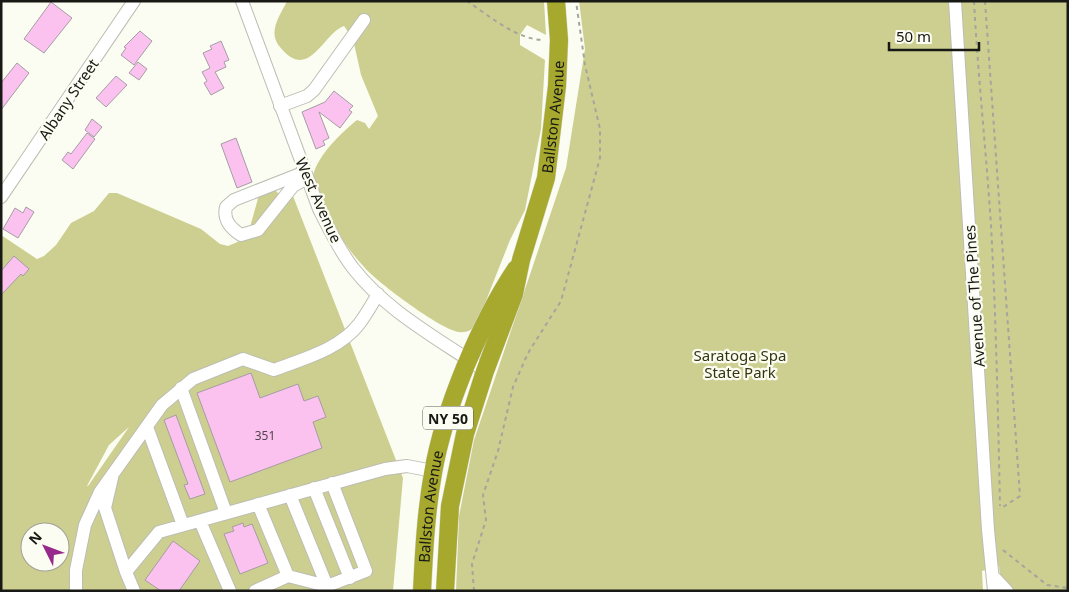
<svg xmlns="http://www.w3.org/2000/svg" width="1069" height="592" viewBox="0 0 1069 592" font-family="'Noto Sans',sans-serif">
<rect width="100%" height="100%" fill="#fcfdf2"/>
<!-- green -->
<path fill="#cdcf90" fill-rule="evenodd" d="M287,1H544L546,35L527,25L520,35V45L545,60L541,129L525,210L510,240L476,326C471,330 466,333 459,332C441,330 377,282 365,268C346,248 333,226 321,201C319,196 314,190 313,184C309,163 342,132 357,120L365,123L369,129L378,116L361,75L353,39L344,26C323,33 309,83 280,47C267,32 280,16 287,1Z
M579,1H1068V591H1001L999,566L982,571L983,591H456L459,516L474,440L566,168L585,49Z
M273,188L288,203L293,196L403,478L393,591H1V235L37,259L44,256L56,245L71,223L94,211L109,193H117L201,229L220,244L228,246L242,240L248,234L259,195ZM129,427L88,486H87L109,445ZM30,532H60V562H30Z"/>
<!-- building -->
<path fill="#fbc2f0" stroke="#a59ca3" d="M51,2L72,18L44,53L24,39Z
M140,31L152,41L134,65L121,55L126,48L124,47Z
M221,41L229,60L224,62L226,67L215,72L224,88L211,95L204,83L207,81L202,72L210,68L203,53L212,49L210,46Z
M138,62L147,69L139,80L129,73Z
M17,63L29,73L1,110V83Z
M116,76L127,85L106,107L96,98Z
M334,91L353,106L349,110L352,112L340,128L319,112L329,138L323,141L325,145L316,149L302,112L325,102Z
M92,119L102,127L94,137L85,130Z
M87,133L95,139L73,169L62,160L68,152L71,154Z
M236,138L252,182L237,188L221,144Z
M26,207L34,212L18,238L3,229L15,208L23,213Z
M14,256L29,269L23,276L21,274L1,295V271Z
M251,373L260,398L298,384L304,401L318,396L326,417L313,422L322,448L230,482L197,393Z
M176,415L205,494L190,499L184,485L188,484L164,420Z
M243,523L244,527L252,524L268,563L240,574L224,534L234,531L232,527Z
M173,541L200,561L179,591H161L145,580Z"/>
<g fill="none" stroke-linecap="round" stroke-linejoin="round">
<!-- minor casing -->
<g stroke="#bcbdb3" stroke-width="14">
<path id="minor" d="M242,1L319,209C329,229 339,250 353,268C387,312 441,340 485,371
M955,1L988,530L994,591
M280,106L307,96L314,90L364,20
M305,172L234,200L226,207C223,220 230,228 241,235L258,230L293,186L307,178
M1,197L134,1
M181,388L226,513
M147,427L183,525
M112,478L105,508L126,572
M314,488L350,578
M290,495L327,586
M258,504L288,576
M200,521L230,591
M993,576L1007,591
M76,591V570L85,525L100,492L162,405L193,379L243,359L274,370C302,359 339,350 359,324C366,315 372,304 378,294
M134,591L126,572L159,532L385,469L407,466L433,471
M255,591L288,576L327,586L366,571L332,483"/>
</g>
<!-- highway casing -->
<g stroke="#dadad9" stroke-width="19">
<g id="highway">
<path id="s1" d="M422,591C424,551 426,512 433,473C444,409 480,323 516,269"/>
<path id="s2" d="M445,591L450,506L465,434L485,371L514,294L521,260L546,178L557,86L559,40L556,1"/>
</g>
</g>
<!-- path -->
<path stroke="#a4a59c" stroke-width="2" stroke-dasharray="4 4" stroke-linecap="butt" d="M467,1C488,15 517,40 544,40
M974,1C978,76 986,150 991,225C996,318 998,412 1000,506
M985,1L1020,496L1000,509
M1003,550L1047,585L1068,588
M474,591L472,564L486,520L483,495L498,451L513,387L528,353L561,301L600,158V129L585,65L576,1"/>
<!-- minor -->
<use href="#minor" stroke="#fff" stroke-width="12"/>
<!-- highway -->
<use href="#highway" stroke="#a7a92f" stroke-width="18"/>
</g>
<g text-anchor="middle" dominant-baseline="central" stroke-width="4.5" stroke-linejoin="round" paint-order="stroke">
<!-- number labels -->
<g font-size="12" fill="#51424b">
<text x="265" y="435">351</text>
</g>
<!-- shield labels -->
<rect fill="#fcfdf2" stroke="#5c5d57" stroke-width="1" x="423" y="406.5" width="50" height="23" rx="4"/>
<g font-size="14" font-weight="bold" fill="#181814">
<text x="448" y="418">NY 50</text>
</g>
<!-- street labels -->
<g font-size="15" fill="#181814" stroke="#fcfdf2">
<text transform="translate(68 99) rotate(-56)">Albany Street</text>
<text stroke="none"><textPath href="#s2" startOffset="489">Ballston Avenue</textPath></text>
<text transform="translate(319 200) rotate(66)">West Avenue</text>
<text transform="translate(974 296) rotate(-94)">Avenue of The Pines</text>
<text stroke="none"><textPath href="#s1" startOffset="85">Ballston Avenue</textPath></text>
</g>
<!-- park labels -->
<g font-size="15" fill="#35350f" stroke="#fcfdf2">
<text x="740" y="355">Saratoga Spa<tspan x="740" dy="17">State Park</tspan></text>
</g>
</g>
<!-- border -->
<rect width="1069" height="592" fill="none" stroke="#181814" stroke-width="5"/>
<!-- north arrow -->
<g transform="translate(45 547) rotate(312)"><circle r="24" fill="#fcfdf2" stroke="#a1a199"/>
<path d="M0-4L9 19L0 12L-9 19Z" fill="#96298a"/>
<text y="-8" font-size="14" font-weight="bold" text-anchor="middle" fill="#181814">N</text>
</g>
<!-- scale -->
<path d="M889 42v8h90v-8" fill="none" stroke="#181814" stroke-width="2.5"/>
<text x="896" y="42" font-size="15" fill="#181814" stroke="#fcfdf2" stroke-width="4" paint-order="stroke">50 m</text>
</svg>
